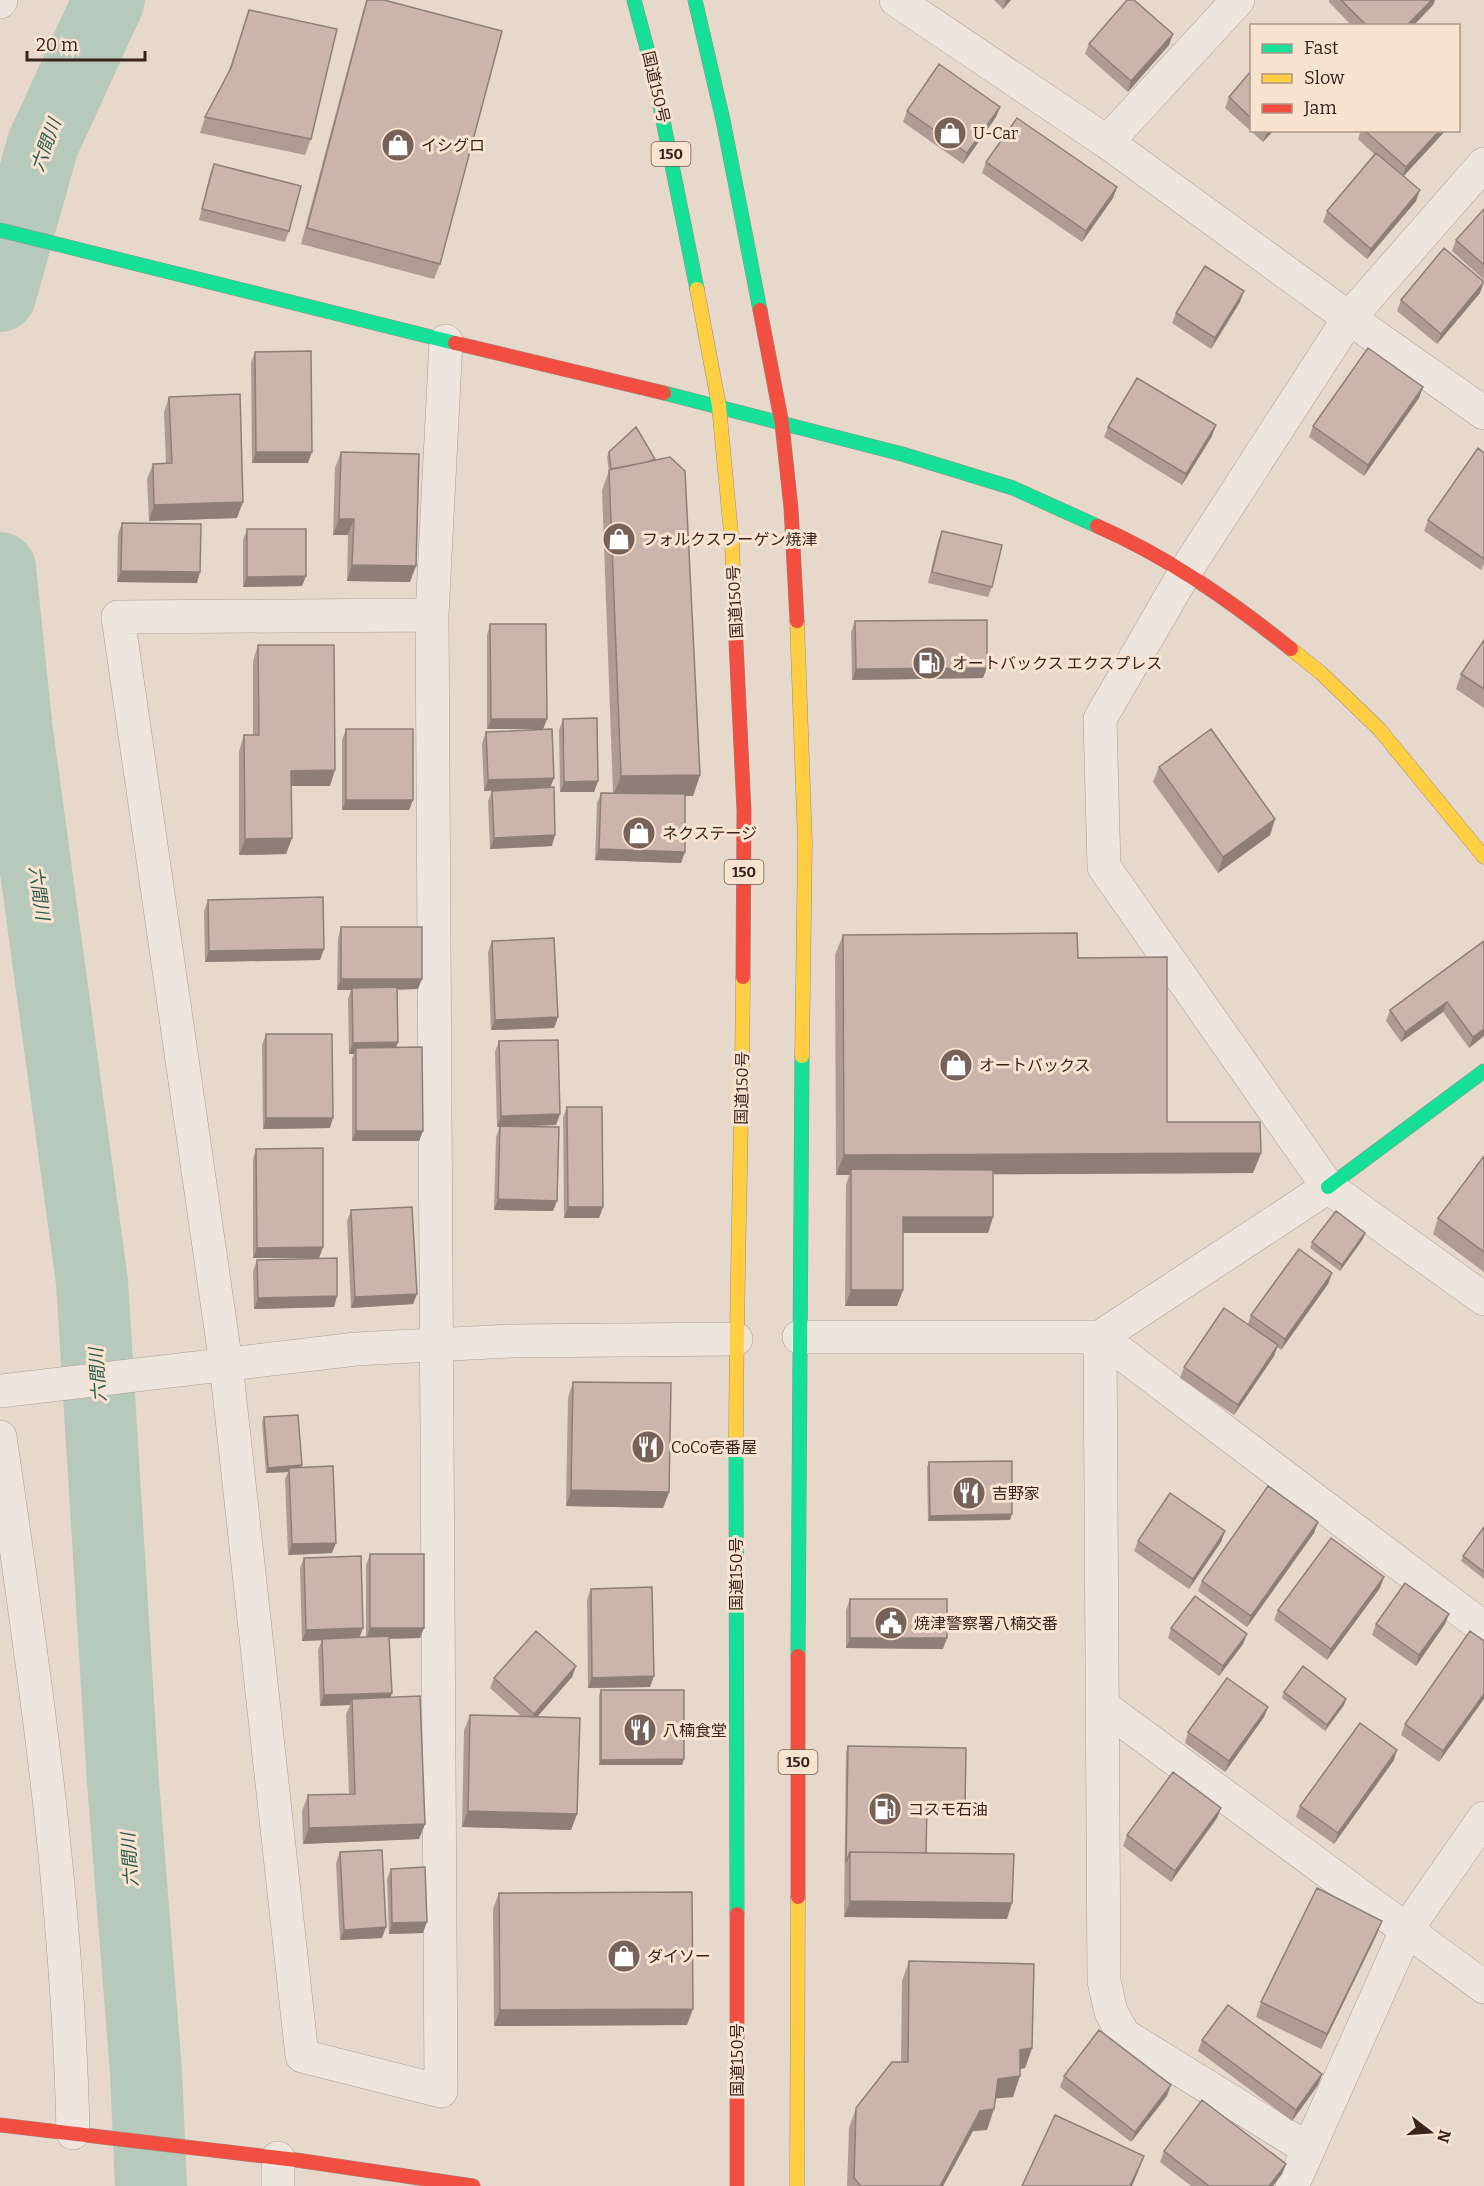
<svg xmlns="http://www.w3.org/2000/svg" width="1484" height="2186" viewBox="0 0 1484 2186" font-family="Bitter,'Noto Sans JP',serif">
<rect width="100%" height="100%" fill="#e6d8cb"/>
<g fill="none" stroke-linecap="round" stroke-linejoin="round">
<!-- river -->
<path stroke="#b7c9ba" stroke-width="72" d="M0,296L43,144L109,0
M0,568L16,724L92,1282L123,1782L146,2072L151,2186"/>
<!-- street casing -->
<g stroke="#ab9d95" stroke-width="34">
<path id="street" d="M896,0L1107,142L1349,318L1484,413
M0,2L1,0
M1107,142L1238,0
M1484,164L1349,318L1185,572L1100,719L1104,867L1328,1187L1484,1299
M432,615L118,617L226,1364L302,2056L441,2091L432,615L446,341
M799,1337H1100L1328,1187
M1100,1337L1104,1981L1111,2012L1124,2035L1308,2149
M1100,1337L1484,1628
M0,1391L356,1349L510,1341L736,1339
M0,1437C34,1668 68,1900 73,2133
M1104,1707L1484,1987
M278,2158V2186
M1292,2186L1407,1929L1484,1818"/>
</g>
<!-- fast casing -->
<g stroke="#9a8d85" stroke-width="15">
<path id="fast" d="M634,0L653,71L697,289
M695,0L723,120L760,310
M0,230L455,343
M664,393L902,454L1013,488L1097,526
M1328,1187L1484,1071
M736,1449L737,1914
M798,1656L802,1056"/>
</g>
<!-- slow casing -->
<g stroke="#9a8d85" stroke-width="15">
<path id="slow" d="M697,289L719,406L732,544L735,621
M797,621L805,843L802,1056
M1291,649L1321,673L1379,729L1484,857
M736,1449C736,1291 742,1134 743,977
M797,2186L798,1897"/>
</g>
<!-- jam casing -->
<g stroke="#9a8d85" stroke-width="15">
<path id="jam" d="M760,310L782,424L791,508L797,621
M455,343L664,393
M1097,526C1168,557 1231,601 1291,649
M735,621L744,811L743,977
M798,1897V1656
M737,1914V2186
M0,2125L296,2160L473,2186"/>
</g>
<!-- street -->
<use href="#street" stroke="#ede5de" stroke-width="33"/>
<!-- fast -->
<use href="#fast" stroke="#16e098" stroke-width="14"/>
<!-- slow -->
<use href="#slow" stroke="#ffcf43" stroke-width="14"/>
<!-- jam -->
<use href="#jam" stroke="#f24e42" stroke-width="14"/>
</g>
<!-- wall -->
<path fill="#ae9c94" d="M367,0L440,264L434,279L301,244L363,11Z
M994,0H1011L1003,9Z
M1329,0H1435L1433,5L1413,26H1352L1329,2Z
M249,10L311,139L305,155L200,133L205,117L228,73Z
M1173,34L1169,45L1128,92L1085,54L1089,44Z
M1251,71V130H1274L1263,142L1225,108L1229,97Z
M1000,107L996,117L963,164L903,122L907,111Z
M1361,130H1446L1403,176L1416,201L1367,259L1323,222L1327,211L1374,154L1358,139Z
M986,162L1117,187L1113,198L1082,242L982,173Z
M214,164L289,231L285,242L199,220L210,174Z
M1484,209V280L1452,251L1456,240Z
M1480,293L1437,344L1397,311L1401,300Z
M1240,302L1211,349L1172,323L1176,313Z
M255,352L308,463H252L251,362Z
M1423,387L1419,398L1364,476L1309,437L1313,426Z
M169,397L237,518L149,521L147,479L153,464H166L164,412Z
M1108,427L1212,436L1182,485L1104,437Z
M341,452L410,582L347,581L348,535H333L335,468Z
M609,452L655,460L700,775L693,796H685L681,863L595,860L597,803L601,793H613L602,490L609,471L607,457Z
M1484,453V564L1481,570L1424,531L1428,520Z
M122,523L197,583L117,582L118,534Z
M247,529L302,586L243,587V540Z
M942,531L992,587L988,597L928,583L938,541Z
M855,621L983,678L852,680L851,632Z
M490,624L547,719L543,729H487V635Z
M1484,640V708L1456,689L1461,674Z
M258,645L330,786H291L292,838L286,854L239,855V751L244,735H253V661Z
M563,719L598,781L594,792H560L559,730Z
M346,729L413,800L409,810H342V740Z
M486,732L554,778L550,787L552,846L490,849L488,801L492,791L495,790L484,791L482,743Z
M1159,767L1275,819L1270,835L1218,873L1153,782Z
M208,900L324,949L320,960L205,962L204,911Z
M341,927L418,989L397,990L398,1042L396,1048L423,1131L419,1141H352V1058L354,1054H349L348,999L351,990H337L338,938Z
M843,935L1078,958L1167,1122L1261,1153L1253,1173L993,1174V1217L988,1233H903V1290L897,1306H845L846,1185L849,1175H836L835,955Z
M492,941L558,1017L554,1028L491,1030L488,952Z
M1484,941V1036L1469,1048L1443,1012L1401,1042L1386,1021L1390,1010Z
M266,1034L330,1128L263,1129L262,1045Z
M499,1041L560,1114L556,1125L503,1126L553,1211L494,1210L496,1137L500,1126L497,1127L495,1052Z
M567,1107L603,1207L599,1218H564L563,1117Z
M256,1149L323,1247L319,1258H253V1159Z
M1484,1156V1272L1433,1234L1438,1218Z
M351,1210L417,1294L413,1304L351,1308L347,1221Z
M1363,1239L1340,1271L1310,1248L1312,1242Z
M257,1260L337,1296L334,1307L254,1309L253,1271Z
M1332,1273L1328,1284L1281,1350L1277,1347L1274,1356L1234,1415L1180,1378L1184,1367L1248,1324L1251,1315Z
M573,1382L669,1492L663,1508L566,1506L568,1398Z
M264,1417L301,1468L332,1553L288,1555L285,1479L288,1472L266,1473L262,1423Z
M929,1462L1010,1520L928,1521L927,1467Z
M1318,1522L1314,1533L1247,1627L1198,1591L1202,1581Z
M1484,1527V1579L1461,1561L1463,1556Z
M1225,1531L1221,1542L1189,1589L1134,1551L1138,1541Z
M370,1554L420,1638L389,1639L390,1697L425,1824L419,1839L303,1844L302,1811L308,1795L349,1794L346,1714L350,1705L320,1706L318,1650L322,1640L302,1641L300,1568L304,1558L363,1628L359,1637H366V1565Z
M1380,1588L1327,1660L1274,1620L1278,1610Z
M591,1589L650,1687L588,1688L587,1599Z
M850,1599L943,1649L846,1648V1610Z
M1449,1614L1445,1624L1416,1666L1372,1635L1376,1624Z
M1171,1628L1247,1634L1243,1644L1219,1676L1168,1638Z
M1484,1641L1439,1762L1401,1735L1405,1724Z
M576,1666L572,1677L537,1717L577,1814L571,1830L462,1827L464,1730L470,1715L521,1716L490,1688L494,1678Z
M601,1690L682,1765H599V1695Z
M1284,1692L1346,1699L1344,1705L1325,1731L1282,1698Z
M1268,1707L1264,1717L1225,1772L1185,1743L1188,1732Z
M848,1746L965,1807L963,1813L927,1812L926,1853L1007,1919L844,1917L846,1752Z
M1394,1760L1334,1844L1296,1817L1300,1806Z
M1221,1808L1217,1818L1171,1882L1123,1846L1127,1835Z
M340,1852L382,1938L340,1940L336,1863Z
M391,1869L423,1933L389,1934L387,1879Z
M499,1893L687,2025L494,2026L493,1909Z
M1382,1921L1376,1936L1321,2049L1256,2017L1261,2002Z
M909,1961L1032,2048L1025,2068L1020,2069L1013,2097L996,2098L987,2130L973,2131L943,2186H847L849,2128L856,2108L901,2062L902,1981Z
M1202,2040L1322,2074L1318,2085L1292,2121L1198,2051Z
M1064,2076L1167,2096L1131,2142L1060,2087Z
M1164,2151L1286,2164L1282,2174L1273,2186H1191L1160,2162Z"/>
<!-- shaded-wall -->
<path fill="#8d7f78" d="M1006,0H1011L1003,9Z
M1432,0H1435L1433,5L1413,26H1406Z
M1173,34L1169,45L1128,92L1131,81Z
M1000,107L996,117L963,164L967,153Z
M1268,130H1274L1263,142L1267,132Z
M1440,130H1446L1402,178L1406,167Z
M1117,187L1113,198L1082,242L1086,231Z
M1420,190L1416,201L1367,259L1371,249Z
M1484,282L1480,293L1437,344L1441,334Z
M1244,291L1240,302L1211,349L1215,338Z
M1423,387L1419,398L1364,476L1368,465Z
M1216,425L1212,436L1182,485L1186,474Z
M256,452H312L308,463H252Z
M243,502L237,518L149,521L154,505Z
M339,519H354L348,535H333Z
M352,565L416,566L410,582L347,581Z
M121,571L200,572L197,583L117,582Z
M306,576L302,586L243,587L247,577Z
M987,668L983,678L852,680L856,669Z
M491,719H547L543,729H487Z
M335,770L330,786H285L291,771Z
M700,775L693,796H613L621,776Z
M554,778L550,788L484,791L488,780Z
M598,781L594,792H560L564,782Z
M346,800H413L409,810H342Z
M1275,819L1270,835L1218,873L1223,857Z
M555,835L552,846L490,849L494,838Z
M292,838L286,854L239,855L245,839Z
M599,849L685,852L681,863L595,860Z
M324,949L320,960L205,962L209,951Z
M341,979H422L418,989L337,990Z
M1447,1002L1443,1012L1401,1042L1405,1032Z
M558,1017L554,1028L491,1030L495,1020Z
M1484,1029V1036L1469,1048L1473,1037Z
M398,1042L394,1053L356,1048L354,1054H349L353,1043Z
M560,1114L556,1125L497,1127L501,1116Z
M266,1118H333L330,1128L263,1129Z
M356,1131H423L419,1141H352Z
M1261,1153L1253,1173L851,1175V1169L849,1175H836L844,1155Z
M498,1199L557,1201L553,1211L494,1210Z
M568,1207H603L599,1218H564Z
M903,1217H993L988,1233H897Z
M1365,1233L1363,1239L1340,1271L1342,1265Z
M323,1247L319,1258H253L257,1248Z
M1332,1273L1328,1284L1281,1350L1285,1339Z
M851,1290H903L897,1306H845Z
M417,1294L413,1304L351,1308L355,1297Z
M337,1296L334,1307L254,1309L258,1298Z
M1278,1345L1274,1356L1234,1415L1238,1405Z
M302,1465L300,1471L289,1468L288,1472L266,1473L268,1468Z
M571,1490L669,1492L663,1508L566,1506Z
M1012,1514L1010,1520L928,1521L930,1516Z
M1318,1522L1314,1533L1247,1627L1251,1616Z
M1225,1531L1221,1542L1189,1589L1193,1579Z
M336,1543L332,1553L288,1555L292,1544Z
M1384,1577L1380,1588L1327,1660L1331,1649Z
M1449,1614L1445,1624L1416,1666L1419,1655Z
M363,1628L359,1639L302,1641L306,1630Z
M370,1628H424L420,1638L366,1639Z
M1247,1634L1243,1644L1219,1676L1223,1666Z
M850,1638H947L943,1649L846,1648Z
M576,1666L572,1677L530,1725L534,1714Z
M654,1676L650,1687L588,1688L592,1678Z
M392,1693L388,1703L352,1699L350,1705L320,1706L324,1695Z
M1484,1694V1699L1439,1762L1443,1751Z
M1346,1699L1344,1705L1325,1731L1327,1725Z
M1268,1707L1264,1717L1225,1772L1229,1761Z
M1397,1750L1394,1760L1334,1844L1338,1833Z
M684,1759L682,1765H599L601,1760Z
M927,1807H965L963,1813L925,1812Z
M1221,1808L1217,1818L1171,1882L1175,1871Z
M468,1811L577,1814L571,1830L462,1827Z
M425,1824L419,1839L303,1844L309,1828Z
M850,1901L1012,1903L1007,1919L844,1917Z
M1382,1921L1376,1936L1321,2049L1327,2034Z
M427,1922L423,1933L389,1934L392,1923Z
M386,1927L382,1938L340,1940L344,1930Z
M693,2009L687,2025L494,2026L500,2010Z
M1032,2048L1025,2068L1013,2070L1020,2050Z
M1322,2074L1318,2085L1292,2121L1296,2110Z
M1020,2076L1013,2097L990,2099L998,2079Z
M1171,2085L1167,2096L1131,2142L1135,2132Z
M994,2109L987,2130L973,2131L943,2186H940L980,2111Z
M1144,2156L1138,2172L1132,2186H1130Z
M1286,2164L1282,2174L1273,2186H1269Z"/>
<!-- building -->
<path fill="#cab5ac" stroke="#8d7f78" stroke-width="1.5" d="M367,0H384L502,31L440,264L307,228Z
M1127,0H1134L1173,34L1131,81L1089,44Z
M1341,0H1432L1406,26H1367Z
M249,10L337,29L311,139L205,117L231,68Z
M939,64L1000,107L967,153L907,111Z
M1251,71V118L1229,97Z
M1017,118L1117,187L1086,231L986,162Z
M1364,130H1440L1406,167Z
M1376,153L1420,190L1371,249L1327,211Z
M214,164L301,186L289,231L202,209Z
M1484,209V265L1456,240Z
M1444,248L1484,282L1441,334L1401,300Z
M1205,266L1244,291L1215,338L1176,313Z
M1368,348L1423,387L1368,465L1313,426Z
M311,351L312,452H256L255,352Z
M1137,378L1216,425L1186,474L1108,427Z
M240,394L243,502L154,505L153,464L172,463L169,397Z
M636,427L655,459L647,462L611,469L609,452Z
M1478,448L1484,453V559L1428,520Z
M341,452L419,454L416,566L352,565L354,519H339Z
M670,457L685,471L700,775L621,776L609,470Z
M122,523L201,524L200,572L121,571Z
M247,529H306V576L247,577Z
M942,531L1002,545L992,587L932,572Z
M987,620V668L856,669L855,621Z
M490,624H546L547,719H491Z
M1484,640V689L1461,674Z
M258,645H334L335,770L291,771L292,838L245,839L244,735H259Z
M597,718L598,781L564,782L563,719Z
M346,729H413V800H346Z
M552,729L554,778L488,780L486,732Z
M1211,729L1275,819L1223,857L1159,767Z
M554,787L555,835L494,838L492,791Z
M601,793L685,794V852L599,849Z
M323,897L324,949L209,951L208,900Z
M341,927H422V979H341Z
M1077,933L1078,958L1167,957V1122H1260L1261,1153L844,1155L843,935Z
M554,938L558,1017L495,1020L492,941Z
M1484,941V1029L1473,1037L1447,1002L1405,1032L1390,1010Z
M397,987L398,1042L353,1043L352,988Z
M266,1034H332L333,1118H266Z
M558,1040L560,1114L501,1116L499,1041Z
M422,1047L423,1131H356V1048Z
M567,1107H602L603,1207H568Z
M500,1126L559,1127L557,1201L498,1199Z
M323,1148V1247L257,1248L256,1149Z
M1484,1156V1252L1438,1218Z
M851,1169L993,1170V1217H903V1290H851Z
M412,1207L417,1294L355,1297L351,1210Z
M1336,1211L1365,1233L1342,1265L1312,1242Z
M1299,1249L1332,1273L1285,1339L1251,1315Z
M337,1258V1296L258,1298L257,1260Z
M1224,1308L1278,1345L1238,1405L1184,1367Z
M573,1382L671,1383L669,1492L571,1490Z
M298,1415L302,1465L268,1468L264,1417Z
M1012,1461V1514L930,1516L929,1462Z
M333,1466L336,1543L292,1544L289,1468Z
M1268,1486L1318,1522L1251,1616L1202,1581Z
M1170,1493L1225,1531L1193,1579L1138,1541Z
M1484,1527V1572L1463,1556Z
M1331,1538L1384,1577L1331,1649L1278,1610Z
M370,1554H424V1628H370Z
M361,1556L363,1628L306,1630L304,1558Z
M1405,1583L1449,1614L1419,1655L1376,1624Z
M652,1587L654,1676L592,1678L591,1589Z
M1195,1596L1247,1634L1223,1666L1171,1628Z
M850,1599H947V1638H850Z
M536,1631L576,1666L534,1714L494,1678Z
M1470,1631L1484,1641V1694L1443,1751L1405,1724Z
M389,1636L392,1693L324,1695L322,1639Z
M1303,1666L1346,1699L1327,1725L1284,1692Z
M1227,1678L1268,1707L1229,1761L1188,1732Z
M601,1690H684V1759L601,1760Z
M420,1696L425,1824L309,1828L308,1795L355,1794L352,1699Z
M470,1715L580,1718L577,1814L468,1811Z
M1360,1723L1397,1750L1338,1833L1300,1806Z
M848,1746L966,1748L965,1807H927L926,1853L850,1852L846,1862Z
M1173,1772L1221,1808L1175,1871L1127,1835Z
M382,1850L386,1927L344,1930L340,1852Z
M850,1852L1014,1854L1012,1903L850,1901Z
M425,1867L427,1922L392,1923L391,1869Z
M1317,1888L1382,1921L1327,2034L1261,2002Z
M692,1892L693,2009L500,2010L499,1893Z
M909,1961L1034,1964L1032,2048L1020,2050V2076L998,2079L994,2109L980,2111L940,2186H861L854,2178L856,2108L892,2062H908Z
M1228,2005L1322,2074L1296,2110L1202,2040Z
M1099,2030L1171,2085L1135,2132L1064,2076Z
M1202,2100L1286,2164L1269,2186H1209L1164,2151Z
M1055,2115L1144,2156L1130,2186H1022Z"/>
<!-- icons -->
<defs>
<g id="shop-disc" transform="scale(1.725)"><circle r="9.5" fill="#766259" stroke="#f8e3d1"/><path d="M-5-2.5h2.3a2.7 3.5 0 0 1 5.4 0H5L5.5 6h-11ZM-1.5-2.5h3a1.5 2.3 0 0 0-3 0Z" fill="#fff"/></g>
<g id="fuel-disc" transform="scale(1.725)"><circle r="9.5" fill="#766259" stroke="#f8e3d1"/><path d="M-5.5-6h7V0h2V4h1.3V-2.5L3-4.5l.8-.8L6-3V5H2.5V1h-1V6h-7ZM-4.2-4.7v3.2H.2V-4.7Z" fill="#fff"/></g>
<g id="restaurant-disc" transform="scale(1.725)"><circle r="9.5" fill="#766259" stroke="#f8e3d1"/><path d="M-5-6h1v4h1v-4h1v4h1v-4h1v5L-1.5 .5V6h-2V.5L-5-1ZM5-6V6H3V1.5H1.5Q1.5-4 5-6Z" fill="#fff"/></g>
<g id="civic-disc" transform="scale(1.725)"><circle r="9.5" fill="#766259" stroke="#f8e3d1"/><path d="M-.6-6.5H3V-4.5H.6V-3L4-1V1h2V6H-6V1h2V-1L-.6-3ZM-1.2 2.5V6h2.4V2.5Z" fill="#fff"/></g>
</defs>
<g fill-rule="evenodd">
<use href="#shop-disc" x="950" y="133"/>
<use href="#shop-disc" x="398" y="145"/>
<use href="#shop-disc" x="619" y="539"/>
<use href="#fuel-disc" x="929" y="663"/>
<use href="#shop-disc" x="639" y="833"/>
<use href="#shop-disc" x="956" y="1065"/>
<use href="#restaurant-disc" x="648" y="1447"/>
<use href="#restaurant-disc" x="969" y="1493"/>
<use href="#civic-disc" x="891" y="1623"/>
<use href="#restaurant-disc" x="640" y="1730"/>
<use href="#fuel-disc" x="885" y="1809"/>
<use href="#shop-disc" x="624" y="1956"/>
</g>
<g text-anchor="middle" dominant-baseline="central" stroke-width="6" stroke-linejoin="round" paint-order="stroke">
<!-- shield labels -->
<g fill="#f8e3d1" stroke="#735d52" stroke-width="1.5">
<rect x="651.5" y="142" width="39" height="24" rx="4.5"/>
<rect x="724.5" y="860" width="39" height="24" rx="4.5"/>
<rect x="778.5" y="1750" width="39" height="24" rx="4.5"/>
</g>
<g font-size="15" font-weight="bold" fill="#3a231c">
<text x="671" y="154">150</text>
<text x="744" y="872">150</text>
<text x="798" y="1762">150</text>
</g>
<!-- street labels -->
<g font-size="16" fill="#3a231c" stroke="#f8e3d1">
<text transform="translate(656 87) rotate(77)">国道150号</text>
<text transform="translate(735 602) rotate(-93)">国道150号</text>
<text transform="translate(742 1088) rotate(-89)">国道150号</text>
<text transform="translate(736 1574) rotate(-90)">国道150号</text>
<text transform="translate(737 2060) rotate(-90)">国道150号</text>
</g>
<!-- poi labels -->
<g font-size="16" fill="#3a231c" stroke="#f8e3d1" text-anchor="start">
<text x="973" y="133">U-Car</text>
<text x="421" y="145">イシグロ</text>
<text x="642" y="539">フォルクスワーゲン焼津</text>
<text x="952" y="663">オートバックス エクスプレス</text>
<text x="662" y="833">ネクステージ</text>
<text x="979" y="1065">オートバックス</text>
<text x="671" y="1447">CoCo壱番屋</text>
<text x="992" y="1493">吉野家</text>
<text x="914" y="1623">焼津警察署八楠交番</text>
<text x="663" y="1730">八楠食堂</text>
<text x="908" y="1809">コスモ石油</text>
<text x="647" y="1956">ダイソー</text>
</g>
<!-- water labels -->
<g font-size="18" font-style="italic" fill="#2a5b4c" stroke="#f8e3d1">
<text transform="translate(46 145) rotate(-70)">六間川</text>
<text transform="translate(39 893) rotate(82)">六間川</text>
<text transform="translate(98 1375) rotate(-94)">六間川</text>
<text transform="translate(130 1860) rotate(-94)">六間川</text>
</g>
</g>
<!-- legend -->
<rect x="1250" y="24" width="210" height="108" fill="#f8e3d1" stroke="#ac9689" stroke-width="1.5"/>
<rect x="1262" y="44" width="30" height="9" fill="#16e098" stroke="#ac9689" stroke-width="1.5"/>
<text x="1304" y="54" font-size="18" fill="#3a231c">Fast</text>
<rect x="1262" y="74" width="30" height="9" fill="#ffcf43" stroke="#ac9689" stroke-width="1.5"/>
<text x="1304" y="84" font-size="18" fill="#3a231c">Slow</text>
<rect x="1262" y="104" width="30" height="9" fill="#f24e42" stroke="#ac9689" stroke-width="1.5"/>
<text x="1304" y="114" font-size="18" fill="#3a231c">Jam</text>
<!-- north arrow -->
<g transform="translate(1430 2132) rotate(107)" stroke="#f8e3d1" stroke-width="4.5" paint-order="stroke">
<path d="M0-4.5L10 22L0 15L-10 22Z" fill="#3a231c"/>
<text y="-9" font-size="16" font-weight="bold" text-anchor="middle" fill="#3a231c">N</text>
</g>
<!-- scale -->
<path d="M27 51v9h118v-9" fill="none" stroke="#3a231c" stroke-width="3"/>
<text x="36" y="51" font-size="18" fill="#3a231c" stroke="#f8e3d1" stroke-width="4.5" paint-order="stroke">20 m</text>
</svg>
